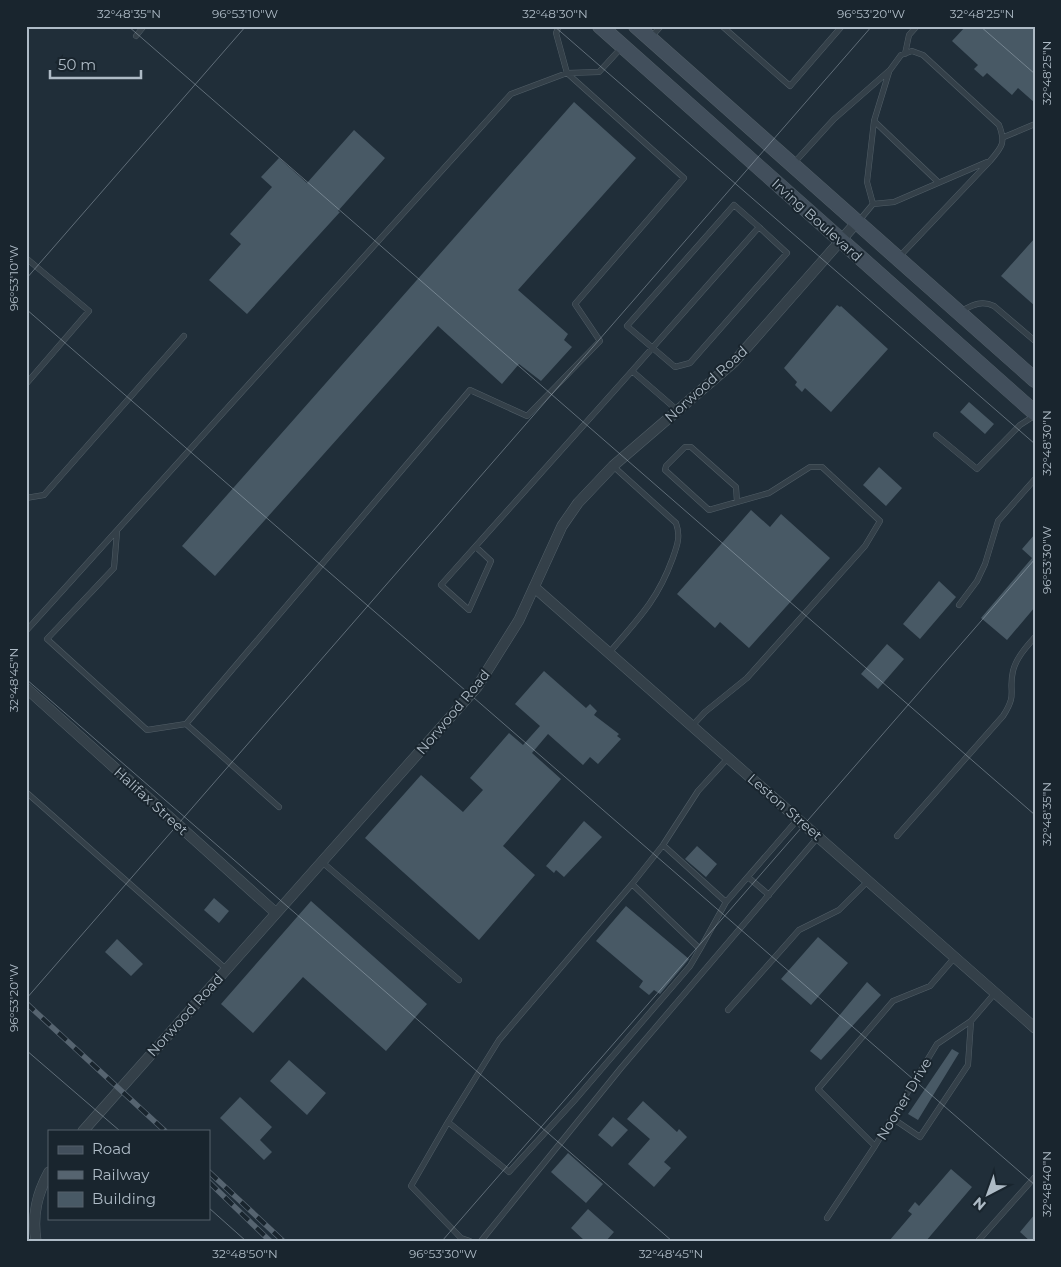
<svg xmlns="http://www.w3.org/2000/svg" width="1061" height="1267" viewBox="0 0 1061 1267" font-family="Montserrat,sans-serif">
<rect width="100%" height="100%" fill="#202e39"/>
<!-- building -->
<path fill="#485965" d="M966,26H1035V103L1018,88L1012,95L987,73L983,77L974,69L978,65L952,41Z
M574,102L636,158L518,290L568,334L564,340L572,347L541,381L519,364L502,384L438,326L215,576L182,546Z
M354,130L385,158L338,211L340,212L247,314L209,280L241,244L230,234L272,187L261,177L279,158L307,183Z
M1035,238V306L1001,276Z
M837,305L840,307L841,306L888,349L831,412L805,388L802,392L795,385L797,382L784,368Z
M969,402L994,424L985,434L960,412Z
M879,467L902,488L886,506L863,485Z
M751,510L770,527L781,514L830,558L749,648L720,622L715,628L677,594Z
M1035,534V607L1007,640L981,618L1032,558L1022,549Z
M939,581L956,597L920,639L903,624Z
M887,644L904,659L878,689L861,674Z
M544,671L586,708L590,704L597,711L594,715L619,734L617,736L621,739L598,764L590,757L583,765L548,734L532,753L561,779L503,846L535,875L479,940L365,838L421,775L463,812L483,790L470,778L509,733L523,745L540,726L515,704Z
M584,821L602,837L564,877L556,870L554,873L546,866Z
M697,846L717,864L706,877L685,859Z
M214,898L229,911L219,923L204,910Z
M311,901L427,1004L386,1051L303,977L253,1033L221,1004Z
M626,906L689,959L660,994L654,990L649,995L639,987L643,981L596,941Z
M818,937L848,963L811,1005L781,979Z
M117,939L143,964L131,976L105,952Z
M867,982L881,995L821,1060L810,1051Z
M952,1049L959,1053L918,1120L908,1114Z
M289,1060L326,1093L307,1115L270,1081Z
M240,1097L272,1127L260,1140L272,1152L264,1160L220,1118Z
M643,1101L677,1132L679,1129L687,1137L664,1162L671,1168L654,1187L628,1164L650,1139L627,1119Z
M613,1117L628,1130L612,1147L598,1135Z
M568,1153L603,1184L586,1203L551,1172Z
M951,1169L972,1187L926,1241H889L912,1214L908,1211L915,1202L919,1206Z
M588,1209L614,1232L606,1241H585L571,1228Z
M1035,1214V1241H1030L1020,1232Z"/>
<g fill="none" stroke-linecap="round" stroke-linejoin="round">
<!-- service casing -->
<g stroke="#515e67" stroke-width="6">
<path id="service" d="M722,26L790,86L842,26
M136,36L144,26
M652,36L661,26
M905,54L909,35L917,26
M889,72L874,121L938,182
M1004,137L1035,124
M793,164L834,119L890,70L901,55L912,51L923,55L999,125C1006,143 1002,147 990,161L900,256
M873,204L894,202L987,162
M873,204L867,182L874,121
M858,222L873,204
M26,258L89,311L26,384
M961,311C973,305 981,300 994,306L1035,341
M677,410L632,371L759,227L787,253L690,363L675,367L627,326L734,205L759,227
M936,435L977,469L1020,425L1034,416
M26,498L44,495L184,336
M117,532L114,568L47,639L147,730L186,724
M476,547L491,561L469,610L441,585L632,371
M959,605L977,581L985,564L998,521L1035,479
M26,631L511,94L567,73L599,72L622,47
M609,653C637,620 657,601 672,560C677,546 681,537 676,523L613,466
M692,726L705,712L747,678L865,546L880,521L822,467H810L769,493L709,510L665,470L666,466L685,447H691L736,487L737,502
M728,758L698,791L663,845L632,884L700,949L726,902L798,819
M26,792L226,969
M279,807L186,724L470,390L527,416L600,341L575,304L684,178L567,73L556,33L559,26
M897,836L1003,716C1018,693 1008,692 1013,671C1016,658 1027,646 1035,637
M663,845L726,902
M322,862L459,980
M748,877L769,895
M632,884L499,1040L448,1122L509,1172L574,1101L690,966L700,949
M728,1010L799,930L839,910L868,881
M892,1118L920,1137L968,1065L971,1021
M448,1122L411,1186L461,1238L470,1241
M875,1146L818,1089L893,1001L930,986L955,957
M827,1218L875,1146L937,1044L971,1021L995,993
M481,1241L621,1068L818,837
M978,1241L1035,1177"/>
</g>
<!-- minor casing -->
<g stroke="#515e67" stroke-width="11">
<path id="minor" d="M534,587L1035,1028
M26,688L276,913
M83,1131L477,687L519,620L562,526L578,503L613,466L734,362L857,222
M36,1241C32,1215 37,1194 49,1172"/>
</g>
<!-- secondary casing -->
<g stroke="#515e67" stroke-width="16">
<path id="secondary" d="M600,26L1035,413
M636,26L1035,380"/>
</g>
<!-- service -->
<use href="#service" stroke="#344049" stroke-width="5"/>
<!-- minor -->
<use href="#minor" stroke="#344049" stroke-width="10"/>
<!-- secondary -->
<use href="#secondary" stroke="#424f5c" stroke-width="15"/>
<!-- rail casing -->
<g stroke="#566470" stroke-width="5.5">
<path id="rail" d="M26,1003L165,1131
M209,1172L283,1241
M209,1182L270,1241"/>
</g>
<!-- rail -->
<use href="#rail" stroke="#19252e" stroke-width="4" stroke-dasharray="11" stroke-linecap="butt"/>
</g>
<!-- ticks -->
<path fill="none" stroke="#aebbc6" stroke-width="1" stroke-opacity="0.45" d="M128,26L1035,815M554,26L1035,444M980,26L1035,74M26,279L246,26M26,309L1035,1185M26,679L672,1241M26,999L872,26M26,1050L120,1131M209,1208L246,1241M442,1241L1035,559"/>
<g text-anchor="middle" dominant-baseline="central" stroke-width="4" stroke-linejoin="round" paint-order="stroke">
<!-- street labels -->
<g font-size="14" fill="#aebbc6" stroke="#19252e">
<text transform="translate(817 220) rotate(42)">Irving Boulevard</text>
<text transform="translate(706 384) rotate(-42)">Norwood Road</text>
<text transform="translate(453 712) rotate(-50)">Norwood Road</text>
<text transform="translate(151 801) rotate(42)">Halifax Street</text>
<text transform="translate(785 807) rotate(41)">Leston Street</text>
<text transform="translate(185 1015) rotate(-48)">Norwood Road</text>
<text transform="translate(904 1099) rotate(-59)">Nooner Drive</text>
</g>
</g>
<!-- border -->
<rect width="1061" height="1267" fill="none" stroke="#19252e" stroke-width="55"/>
<!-- legend -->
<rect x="48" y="1130" width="162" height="90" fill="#19252e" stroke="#55616b"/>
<rect x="58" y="1146" width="25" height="8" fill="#424f5c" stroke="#55616b"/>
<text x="92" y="1154" font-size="15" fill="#aebbc6">Road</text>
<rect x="58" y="1171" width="25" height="8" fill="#566470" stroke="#55616b"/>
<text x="92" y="1180" font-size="15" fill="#aebbc6">Railway</text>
<rect x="58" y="1192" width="25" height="15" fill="#485965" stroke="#55616b"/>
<text x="92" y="1204" font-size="15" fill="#aebbc6">Building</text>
<!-- north arrow -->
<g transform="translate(988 1194) rotate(221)" stroke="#19252e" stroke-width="4" paint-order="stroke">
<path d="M0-4L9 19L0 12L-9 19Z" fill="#aebbc6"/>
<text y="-8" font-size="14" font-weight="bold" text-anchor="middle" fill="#aebbc6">N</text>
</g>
<!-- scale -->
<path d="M50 70v8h91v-8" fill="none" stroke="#aebbc6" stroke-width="2.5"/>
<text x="58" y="70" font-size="15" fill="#aebbc6" stroke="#19252e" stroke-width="4" paint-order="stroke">50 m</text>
<rect x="28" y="28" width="1006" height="1212" fill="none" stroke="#aebbc6" stroke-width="2"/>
<g font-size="12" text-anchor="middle" fill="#aebbc6">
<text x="129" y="18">32°48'35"N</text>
<text x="245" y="18">96°53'10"W</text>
<text x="555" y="18">32°48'30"N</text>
<text x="871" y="18">96°53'20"W</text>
<text x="982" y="18">32°48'25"N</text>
<text transform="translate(1047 73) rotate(-90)" y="4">32°48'25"N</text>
<text transform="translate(14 278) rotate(-90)" y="4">96°53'10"W</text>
<text transform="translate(1047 443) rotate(-90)" y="4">32°48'30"N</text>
<text transform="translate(1047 560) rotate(-90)" y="4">96°53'30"W</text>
<text transform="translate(14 680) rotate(-90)" y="4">32°48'45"N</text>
<text transform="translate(1047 814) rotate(-90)" y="4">32°48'35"N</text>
<text transform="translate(14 998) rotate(-90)" y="4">96°53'20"W</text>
<text transform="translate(1047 1184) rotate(-90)" y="4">32°48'40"N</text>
<text x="245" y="1258">32°48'50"N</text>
<text x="443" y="1258">96°53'30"W</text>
<text x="671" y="1258">32°48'45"N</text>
</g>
</svg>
